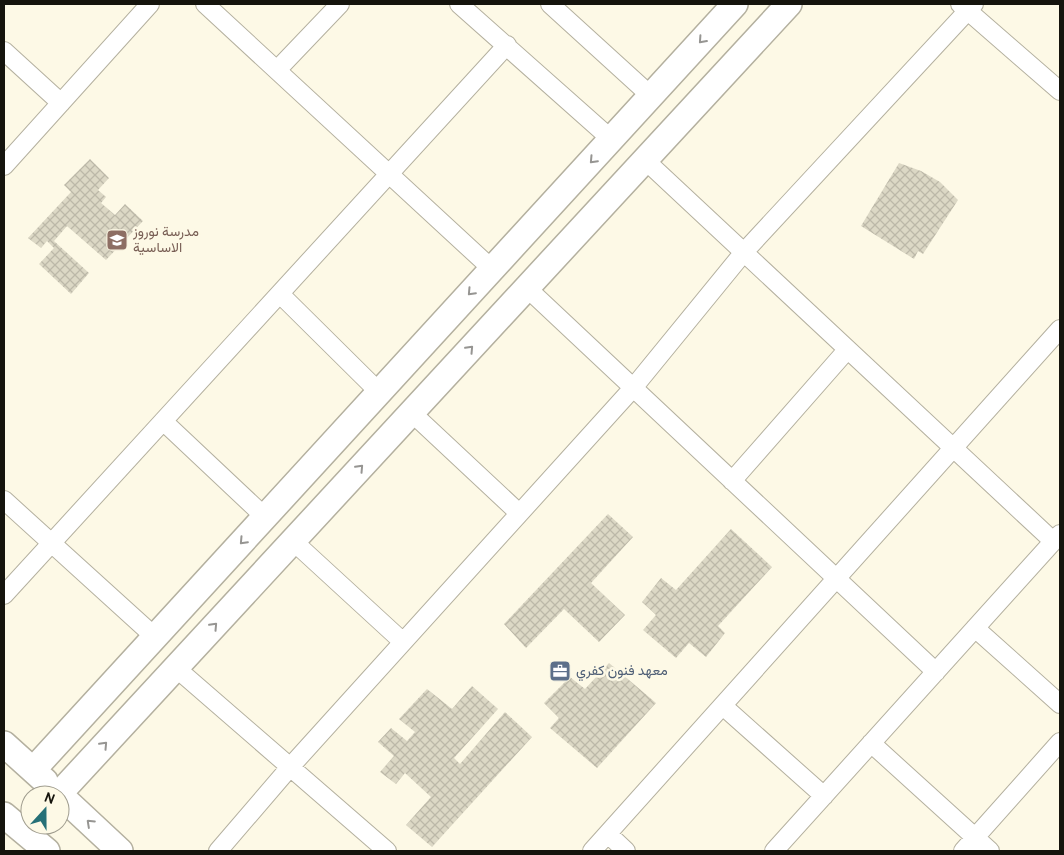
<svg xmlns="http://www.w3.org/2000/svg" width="1064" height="855" viewBox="0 0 1064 855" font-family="Overpass,Vazirmatn,sans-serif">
<defs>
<pattern id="building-cross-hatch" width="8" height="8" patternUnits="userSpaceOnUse" patternTransform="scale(1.25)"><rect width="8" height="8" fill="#dcd8c5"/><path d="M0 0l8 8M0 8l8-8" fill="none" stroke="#bcb8a8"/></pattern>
</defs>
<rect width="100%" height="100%" fill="#fdf9e6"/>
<!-- building -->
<path fill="url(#building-cross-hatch)" d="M90,159L109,178L98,190L106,197L101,203L115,215L125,204L143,221L106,260L67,226L54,241L89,273L71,294L39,264L54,248L47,241L41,248L28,238L71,192L64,185Z
M899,163L921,171L940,182L958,200L923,254L918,251L914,259L861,226Z
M608,514L633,537L591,583L625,615L599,642L564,609L526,648L504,624Z
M731,529L772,567L718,626L725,633L706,657L689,643L676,658L643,630L656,615L642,602L661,578L676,590Z
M609,663L656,703L597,768L550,728L559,718L544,703L570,677L585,689Z
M472,686L498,709L454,758L460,764L505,712L532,737L432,847L406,825L431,797L405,773L396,784L380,772L394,756L378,742L391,728L407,741L415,732L399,719L427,689L452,709Z"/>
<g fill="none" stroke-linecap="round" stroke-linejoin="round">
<!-- street casing -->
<g stroke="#b4b09f" stroke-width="20">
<path id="street" d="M205,4L492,269
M459,4L611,139
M550,4L651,96
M960,4L1060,91
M4,51L61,103
M277,70L340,4
M645,160L1053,541
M4,166L150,4
M527,288L936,672
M280,294L379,392
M412,413L519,513
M163,421L265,517
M732,481L847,350
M4,500L155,637
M293,541L403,642
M4,595L507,45
M975,628L1060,704
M176,668L387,851
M723,706L824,796
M871,743L990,851
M608,834L626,851
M218,851L291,766L633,388L744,252L974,4
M592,851L1060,329
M774,851L1060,534
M963,851L1060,742"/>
</g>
<!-- secondary casing -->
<g stroke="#b4b09f" stroke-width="28">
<path id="secondary" d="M4,744L45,781
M33,770L735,4
M59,794L789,4
M60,795L120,851
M4,815L47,851"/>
</g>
<!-- street -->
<use href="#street" stroke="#fff" stroke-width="18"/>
<!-- secondary -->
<use href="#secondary" stroke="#fff" stroke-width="25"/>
</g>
<!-- one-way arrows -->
<defs><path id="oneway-chevron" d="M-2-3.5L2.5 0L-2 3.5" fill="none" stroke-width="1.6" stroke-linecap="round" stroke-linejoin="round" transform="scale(1.25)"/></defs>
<g stroke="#969592">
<use href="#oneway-chevron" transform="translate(702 40) rotate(132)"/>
<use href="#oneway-chevron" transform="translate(593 160) rotate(133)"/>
<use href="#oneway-chevron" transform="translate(471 292) rotate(133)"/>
<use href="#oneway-chevron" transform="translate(470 349) rotate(-47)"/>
<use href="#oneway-chevron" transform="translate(360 468) rotate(-47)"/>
<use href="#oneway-chevron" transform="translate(243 541) rotate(133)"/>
<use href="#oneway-chevron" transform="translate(214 626) rotate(-47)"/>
<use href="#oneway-chevron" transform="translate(104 745) rotate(-47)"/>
<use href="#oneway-chevron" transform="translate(90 823) rotate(-137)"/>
</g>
<!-- icons -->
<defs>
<g id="school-square" transform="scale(1.125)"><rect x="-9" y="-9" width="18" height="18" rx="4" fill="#8d6e63" stroke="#fdf9e6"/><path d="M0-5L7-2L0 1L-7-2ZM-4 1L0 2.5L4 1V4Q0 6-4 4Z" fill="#fff"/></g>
<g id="office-square" transform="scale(1.125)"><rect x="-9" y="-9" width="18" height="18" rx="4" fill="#5c6f8a" stroke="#fdf9e6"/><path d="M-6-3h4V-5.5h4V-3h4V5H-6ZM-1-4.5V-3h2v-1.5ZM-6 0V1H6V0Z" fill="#fff"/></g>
</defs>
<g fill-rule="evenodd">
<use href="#school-square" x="117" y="240"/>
<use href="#office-square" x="560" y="671"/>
</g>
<g text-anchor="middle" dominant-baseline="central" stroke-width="5" stroke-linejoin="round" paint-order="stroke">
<!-- education labels -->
<g font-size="14" fill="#785e54" stroke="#fdf9e6" text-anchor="start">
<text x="133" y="232">مدرسة نوروز<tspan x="133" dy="16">الاساسية</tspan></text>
</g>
<!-- service labels -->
<g font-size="14" fill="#4e5e75" stroke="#fdf9e6" text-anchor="start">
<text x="576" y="671">معهد فنون كفري</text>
</g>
</g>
<!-- border -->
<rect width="1064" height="855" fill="none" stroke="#15140d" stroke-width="10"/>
<!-- north arrow -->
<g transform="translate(45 810) rotate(21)"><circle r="24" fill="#fdf9e6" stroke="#a09d8f"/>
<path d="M0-4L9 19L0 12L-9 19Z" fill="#267077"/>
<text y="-8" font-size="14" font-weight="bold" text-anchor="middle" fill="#15140d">N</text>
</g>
</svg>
